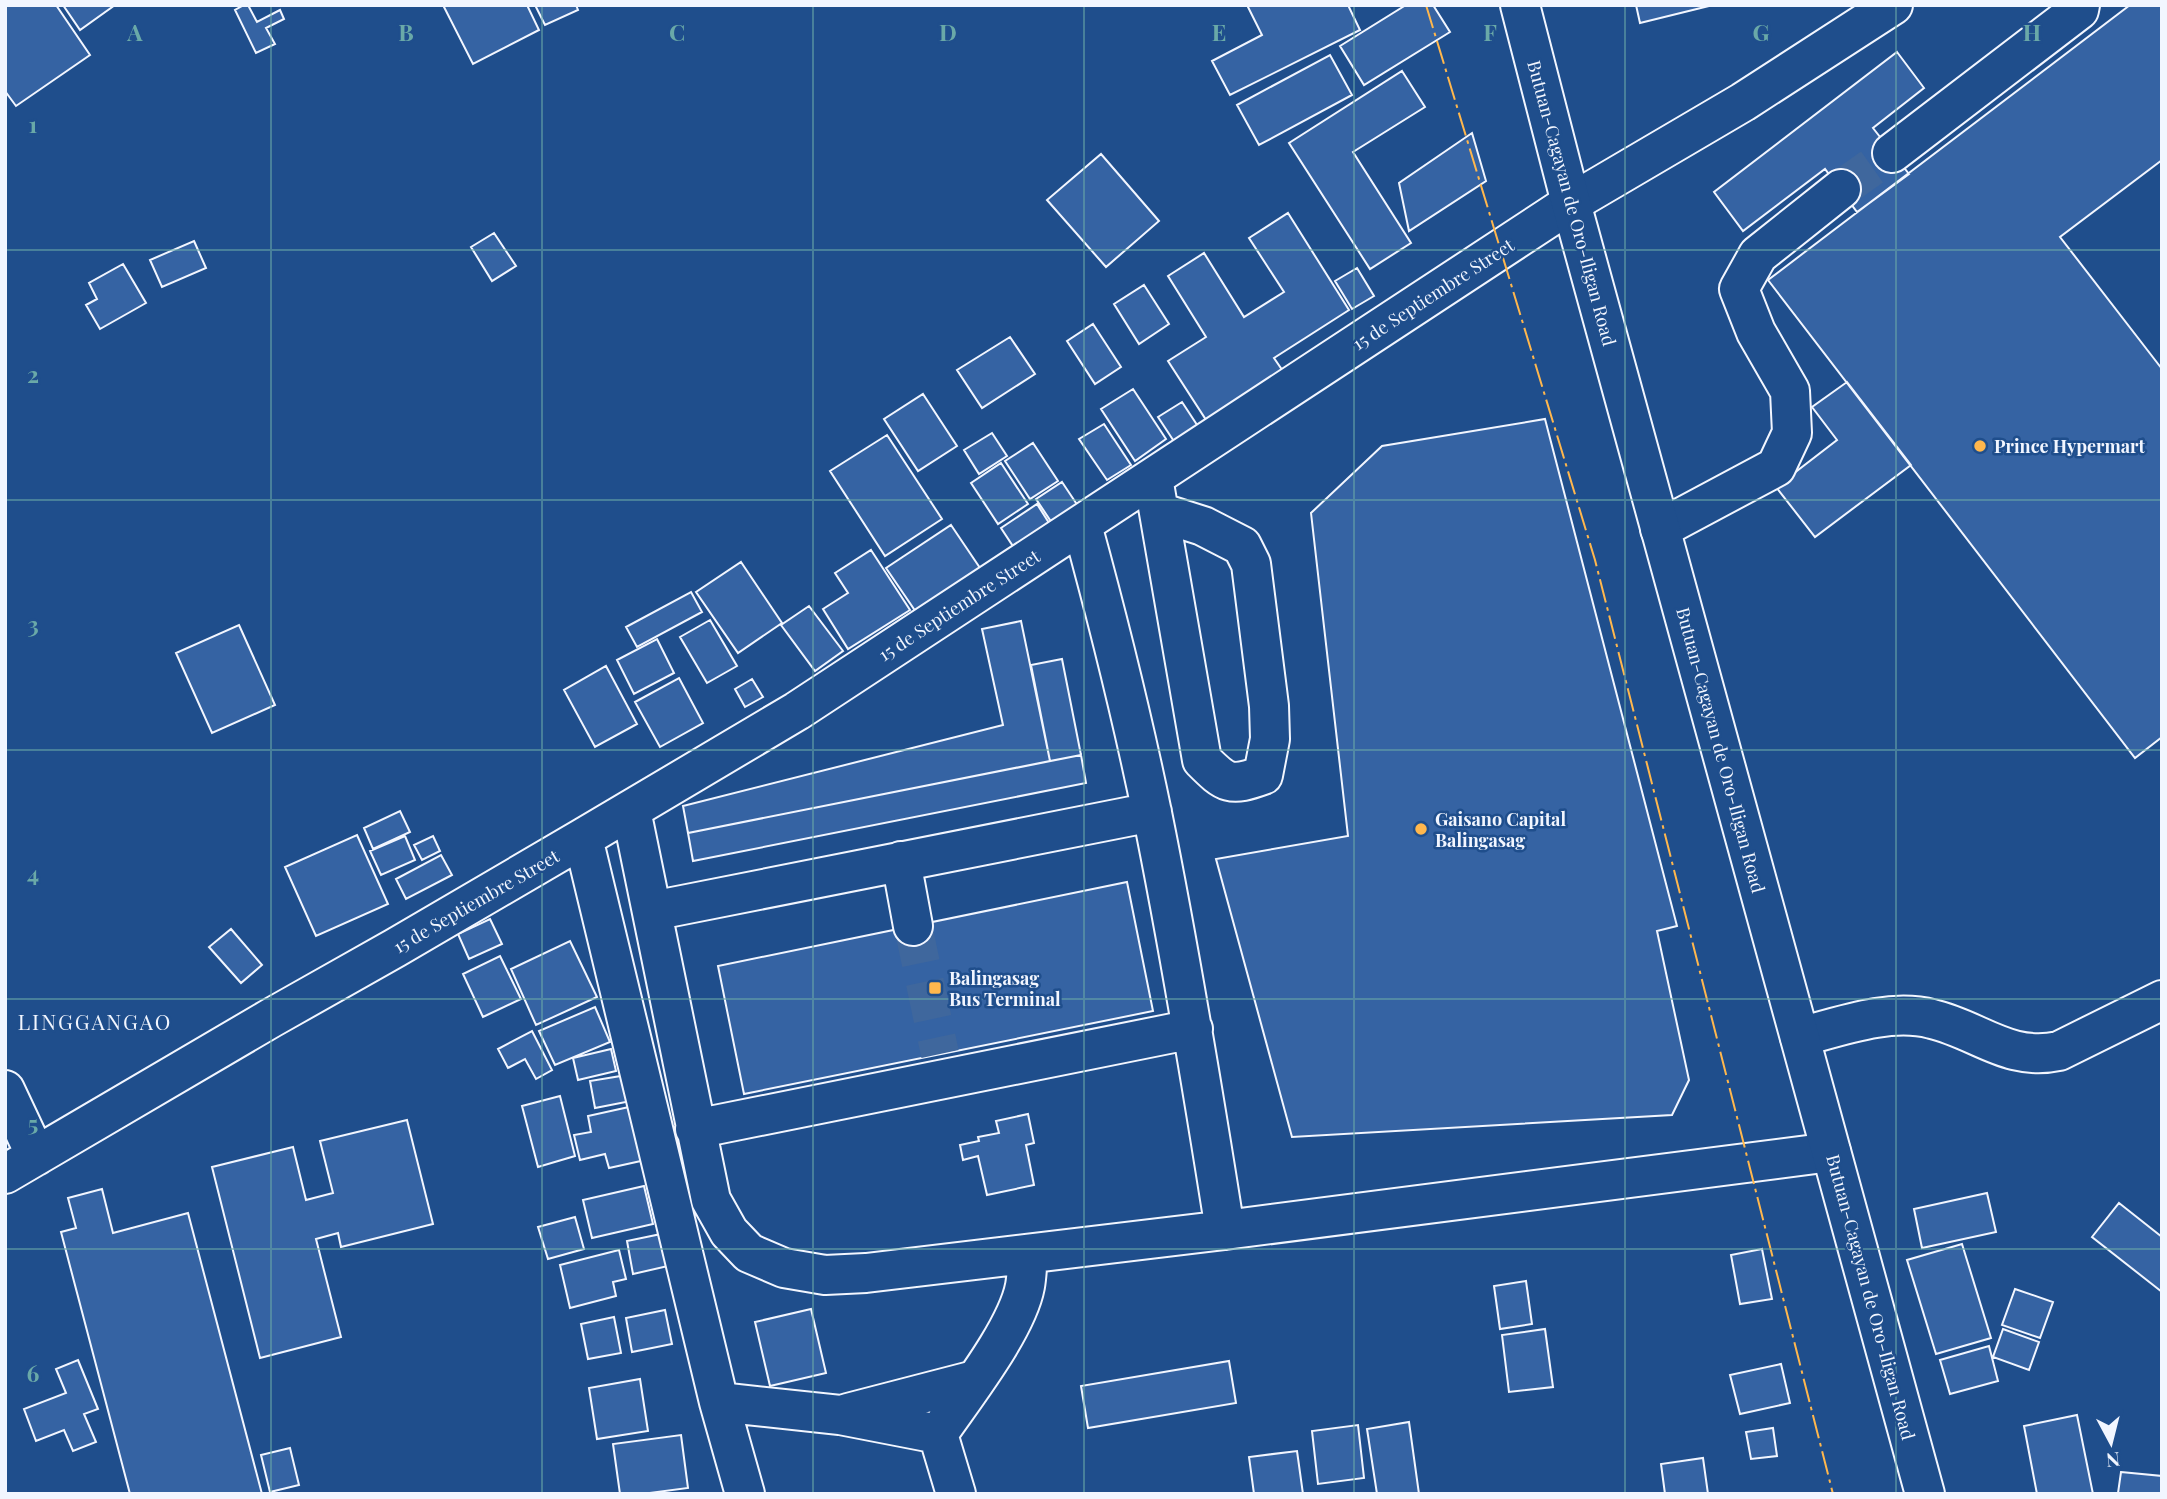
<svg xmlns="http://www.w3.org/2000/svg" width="2167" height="1499" viewBox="0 0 2167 1499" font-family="'Playfair Display',serif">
<rect width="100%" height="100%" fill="#1f4e8c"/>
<!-- building -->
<path fill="#3563a3" stroke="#f2f6ff" stroke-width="2" d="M5,5H56L90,55L16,106L5,91Z
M63,5H115L80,30Z
M244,5H248L257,22L280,10L284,19L266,28L275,44L256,53L235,10Z
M443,5H527L539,30L473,64Z
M535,5H576L578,10L545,25Z
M1247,5H1348L1360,30L1230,95L1212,61L1262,35Z
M1406,5H1433L1450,32L1364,85L1340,46Z
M1636,5H1713L1640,23Z
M2130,5H2162V160L2060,237L2162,369V737L2135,758L1768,280Z
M1897,52L1924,88L1873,128L1909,174L1857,212L1825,169L1743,231L1714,192Z
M1330,55L1352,95L1259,145L1237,105Z
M1402,71L1425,107L1353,152L1411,243L1370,269L1289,143Z
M1472,133L1486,181L1409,231L1399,183Z
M1101,154L1159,221L1106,267L1047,200Z
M1288,213L1349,310L1274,358L1287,377L1210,426L1168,361L1206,337L1168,276L1204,253L1244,317L1284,292L1249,238Z
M494,233L516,266L492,281L471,247Z
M194,241L206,268L162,287L150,260Z
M123,264L146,303L100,329L86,305L97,299L89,283Z
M1357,268L1374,296L1352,309L1335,281Z
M1144,285L1169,324L1139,344L1114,304Z
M1093,324L1121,367L1095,384L1067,341Z
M1010,337L1035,374L982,408L957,370Z
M1847,382L1911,465L1815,537L1776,487L1837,440L1812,407Z
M1133,389L1166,439L1135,461L1101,409Z
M923,394L957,446L918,471L884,419Z
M1182,402L1203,434L1179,449L1158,417Z
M1545,419L1677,926L1657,931L1689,1080L1672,1115L1292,1137L1216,859L1348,836L1311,513L1382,446Z
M1104,424L1131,465L1107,480L1079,439Z
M992,433L1007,456L979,474L964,450Z
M887,435L942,519L885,556L830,471Z
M1033,443L1058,481L1030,499L1005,461Z
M1001,463L1028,504L998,524L971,483Z
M1062,482L1080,509L1054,526L1036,499Z
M1037,504L1056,534L1020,557L1001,528Z
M951,525L980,568L916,612L886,568Z
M871,550L910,610L848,649L823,609L848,593L835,573Z
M741,562L782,623L738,653L696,592Z
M691,592L702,612L637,647L626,627Z
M809,606L843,651L815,671L781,625Z
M710,620L737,666L707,683L680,637Z
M1021,621L1050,761L688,833L683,806L1003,725L982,629Z
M239,625L275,705L212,733L176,653Z
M657,639L674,673L634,694L617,660Z
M1062,659L1081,755L1050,761L1031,665Z
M606,666L637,724L595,747L564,690Z
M679,678L703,723L660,747L635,702Z
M752,679L763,697L745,707L735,689Z
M1081,755L1086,783L693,861L688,833Z
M400,811L410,832L373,849L364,828Z
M357,835L388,904L316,936L285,867Z
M405,836L415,860L381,875L370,851Z
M433,836L440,851L422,860L414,845Z
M441,855L452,875L406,899L396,879Z
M1127,882L1153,1011L744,1094L718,966Z
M490,919L502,944L469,959L458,934Z
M231,929L262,965L241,983L209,947Z
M570,941L597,997L536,1025L511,969Z
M500,956L521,999L483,1017L463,974Z
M595,1007L610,1042L555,1065L539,1031Z
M532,1031L552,1070L536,1079L525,1059L508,1068L498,1049Z
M611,1049L616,1071L578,1080L573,1058Z
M627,1075L631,1101L595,1108L590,1081Z
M560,1096L575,1156L538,1167L522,1106Z
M638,1105L650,1159L609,1168L605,1154L580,1160L574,1135L591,1132L588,1116Z
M1028,1114L1034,1143L1026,1145L1034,1185L987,1195L978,1156L963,1160L960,1145L979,1141L978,1137L999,1133L996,1121Z
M407,1120L433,1224L341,1247L338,1233L316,1239L341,1337L260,1358L212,1167L293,1147L306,1200L333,1193L320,1141Z
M644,1186L653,1224L592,1238L583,1200Z
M102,1189L113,1233L188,1213L262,1494H130L61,1232L76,1228L68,1198Z
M1987,1193L1996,1232L1922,1248L1914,1209Z
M2119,1203L2162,1237V1292L2092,1237Z
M575,1217L584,1249L548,1259L538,1227Z
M661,1234L668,1266L633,1274L627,1241Z
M1962,1244L1991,1338L1936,1354L1907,1260Z
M1762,1249L1772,1299L1740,1304L1731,1255Z
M619,1250L626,1279L613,1282L616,1296L570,1308L560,1265Z
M1526,1281L1532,1324L1500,1329L1494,1286Z
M2015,1289L2053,1302L2040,1338L2002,1325Z
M811,1309L826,1373L770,1386L755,1322Z
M665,1310L672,1344L632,1352L626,1318Z
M614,1317L621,1353L588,1359L581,1324Z
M1545,1329L1553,1387L1509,1392L1502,1335Z
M2003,1329L2039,1342L2029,1370L1993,1357Z
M1989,1346L1998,1381L1950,1394L1940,1360Z
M78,1360L98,1409L84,1414L96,1442L73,1451L64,1430L36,1441L24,1409L66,1393L56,1369Z
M1229,1361L1236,1403L1088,1428L1081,1386Z
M1781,1364L1790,1403L1740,1414L1730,1375Z
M640,1379L648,1431L597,1439L589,1388Z
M2077,1415L2093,1494H2037L2024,1426Z
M1409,1422L1419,1494H1377L1367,1429Z
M1358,1425L1364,1478L1318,1484L1312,1431Z
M1773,1428L1777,1456L1751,1459L1746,1432Z
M681,1435L688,1488L642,1494H620L613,1444Z
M290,1448L299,1485L270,1492L261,1455Z
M1297,1451L1303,1494H1254L1249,1457Z
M1703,1458L1708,1494H1665L1661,1464Z
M2121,1472L2162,1476V1494L2118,1493Z"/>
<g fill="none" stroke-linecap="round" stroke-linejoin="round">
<!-- minor-tunnel -->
<path stroke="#3f679d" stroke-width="38" stroke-dasharray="38 19" stroke-linecap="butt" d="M1841,189L1892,153
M913,926L940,1054"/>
<!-- minor casing -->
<g stroke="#f2f6ff" stroke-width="42">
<path id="minor" d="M1892,153L2079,10L2080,5
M1153,478L1202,760C1226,784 1230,787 1263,775L1270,739L1269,706L1251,564L1242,546L1203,526L1159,512
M1082,525C1108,620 1132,716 1152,813C1180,951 1203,1091 1225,1230
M1660,529L1776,467L1792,433L1790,391L1756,332L1739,289L1758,255L1841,189
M631,810L711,1200L729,1232L749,1253L784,1268L825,1275L866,1273L1225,1230L1831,1152
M583,838L719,1402L745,1494
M901,861L913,926
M652,911L1152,812
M1800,1037C1841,1026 1890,1008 1932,1019C1979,1030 2008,1062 2059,1051L2162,1000
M5,1090L36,1156
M695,1129L1193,1029
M5,1174L271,1018L395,948L583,838L797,711L1571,203
M719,1402L840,1415L938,1434
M848,1413L975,1380
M938,1434C964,1396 1017,1329 1025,1286C1027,1275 1027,1264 1028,1254
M938,1434L956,1494"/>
</g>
<!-- major casing -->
<g stroke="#f2f6ff" stroke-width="42">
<path id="major" d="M1571,203L1743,102L1893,5"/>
</g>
<!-- highway casing -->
<g stroke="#f2f6ff" stroke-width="42">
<path id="highway" d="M1520,5L1571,203L1925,1494"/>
</g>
<!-- minor -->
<use href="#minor" stroke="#1f4e8c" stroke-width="38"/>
<!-- major -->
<use href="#major" stroke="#1f4e8c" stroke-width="38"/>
<!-- highway -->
<use href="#highway" stroke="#1f4e8c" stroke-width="38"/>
<!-- power -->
<path stroke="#ffb74d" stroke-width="2" stroke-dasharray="24 5 3.5 5" stroke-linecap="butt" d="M1426,5L1595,560L1833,1494"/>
</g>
<!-- grid -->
<path fill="none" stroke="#6aa9a8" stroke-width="2" stroke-opacity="0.55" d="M271,5V1494M542,5V1494M813,5V1494M1084,5V1494M1354,5V1494M1625,5V1494M1896,5V1494M5,250H2162M5,500H2162M5,750H2162M5,999H2162M5,1249H2162"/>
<!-- markers -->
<g fill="#ffb74d" stroke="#1f4e8c" stroke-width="2.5">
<circle cx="1980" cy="446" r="7"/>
<circle cx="1421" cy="829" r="7"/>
<rect x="928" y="981" width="14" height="14" rx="3.5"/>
</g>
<g text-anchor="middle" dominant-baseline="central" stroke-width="5" stroke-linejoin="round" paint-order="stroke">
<!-- street labels -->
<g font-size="18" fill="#f2f6ff" stroke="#1f4e8c">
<text transform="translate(1572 203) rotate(75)">Butuan-Cagayan de Oro-Iligan Road</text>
<text transform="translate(1433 294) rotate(-33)">15 de Septiembre Street</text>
<text transform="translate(959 605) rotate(-33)">15 de Septiembre Street</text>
<text transform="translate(1721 750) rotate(75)">Butuan-Cagayan de Oro-Iligan Road</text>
<text transform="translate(476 901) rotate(-30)">15 de Septiembre Street</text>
<text transform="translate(1871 1297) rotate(75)">Butuan-Cagayan de Oro-Iligan Road</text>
</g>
<!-- poi labels -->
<g font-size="18" font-weight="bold" fill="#f2f6ff" stroke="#1f4e8c" text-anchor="start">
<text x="1994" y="446">Prince Hypermart</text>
<text x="1435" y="819">Gaisano Capital<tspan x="1435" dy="21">Balingasag</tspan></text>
<text x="949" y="978">Balingasag<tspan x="949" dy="21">Bus Terminal</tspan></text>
</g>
<!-- quarter labels -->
<g font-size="21" letter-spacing="2" fill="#f2f6ff" stroke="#1f4e8c">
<text x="95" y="1021">LINGGANGAO</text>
</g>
</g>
<g font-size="23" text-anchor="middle" font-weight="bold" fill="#6aa9a8" stroke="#1f4e8c" stroke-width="5" stroke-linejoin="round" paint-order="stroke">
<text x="135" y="41">A</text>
<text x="406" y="41">B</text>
<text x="677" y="41">C</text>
<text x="948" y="41">D</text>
<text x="1219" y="41">E</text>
<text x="1490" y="41">F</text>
<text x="1761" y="41">G</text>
<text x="2032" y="41">H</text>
<text x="33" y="133">1</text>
<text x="33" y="383">2</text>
<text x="33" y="633">3</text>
<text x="33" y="882">4</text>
<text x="33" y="1132">5</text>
<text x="33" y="1382">6</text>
</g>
<!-- border -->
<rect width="2167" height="1499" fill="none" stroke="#f2f6ff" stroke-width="14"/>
<!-- north arrow -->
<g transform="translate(2111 1443) rotate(173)" stroke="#1f4e8c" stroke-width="5" paint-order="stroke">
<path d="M0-5L12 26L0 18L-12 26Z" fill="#f2f6ff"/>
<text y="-10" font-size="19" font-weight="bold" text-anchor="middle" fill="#f2f6ff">N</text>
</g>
</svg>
